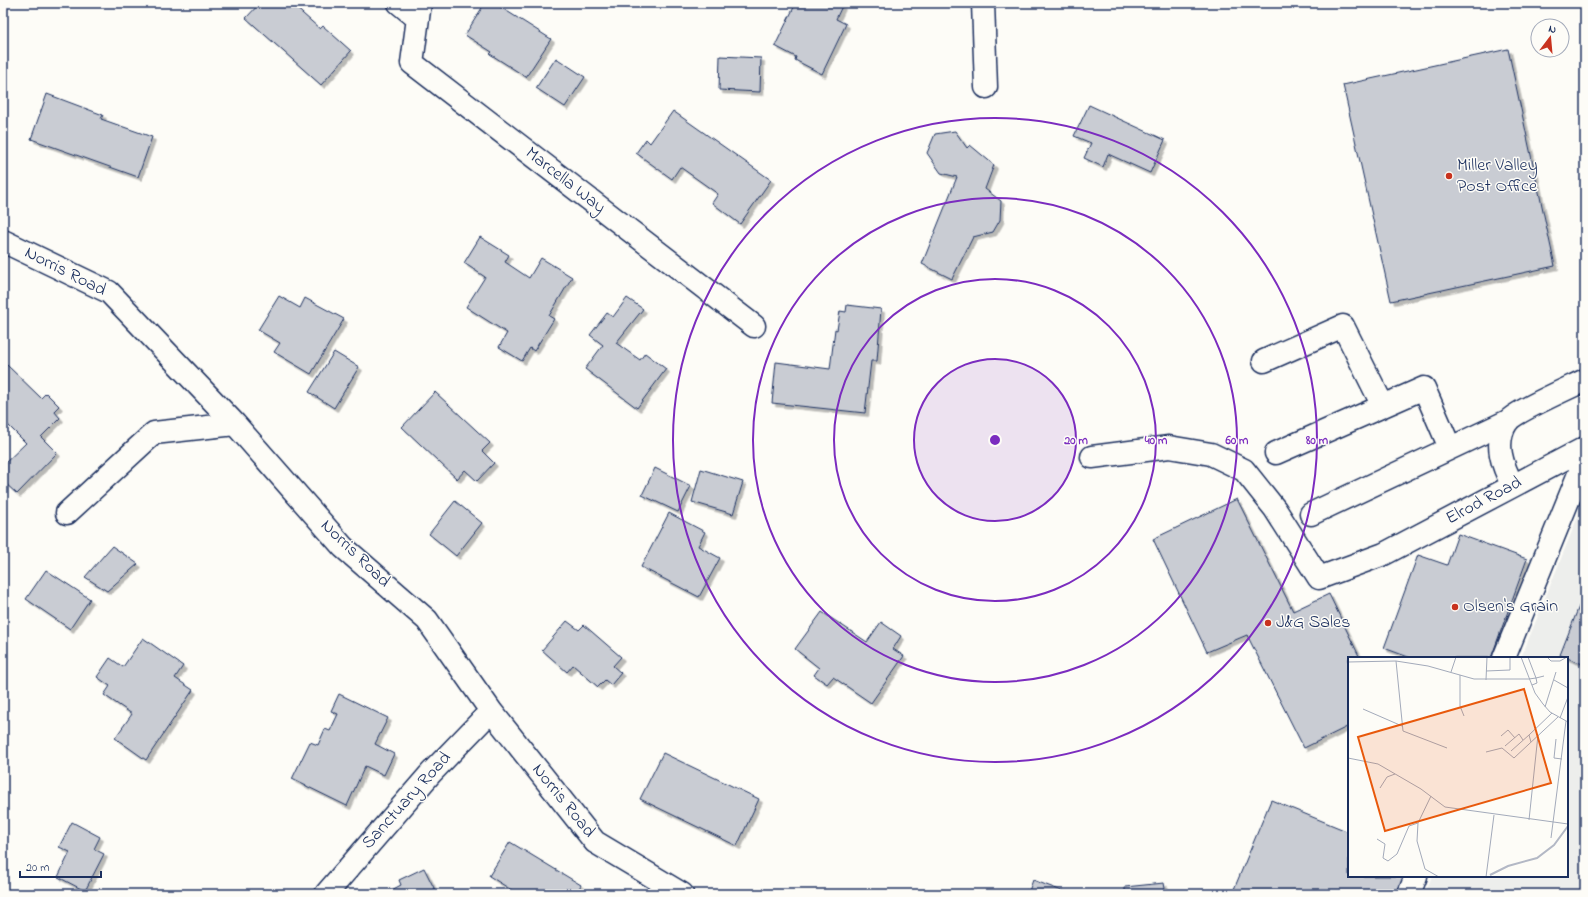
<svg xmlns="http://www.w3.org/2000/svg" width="1588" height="897" viewBox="0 0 1588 897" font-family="'Indie Flower',sans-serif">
<defs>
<filter id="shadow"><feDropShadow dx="3.5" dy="3.5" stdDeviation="0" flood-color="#0004"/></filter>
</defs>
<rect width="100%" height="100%" fill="#fdfcf7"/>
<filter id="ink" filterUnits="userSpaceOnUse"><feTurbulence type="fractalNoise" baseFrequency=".025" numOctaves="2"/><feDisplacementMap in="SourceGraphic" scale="8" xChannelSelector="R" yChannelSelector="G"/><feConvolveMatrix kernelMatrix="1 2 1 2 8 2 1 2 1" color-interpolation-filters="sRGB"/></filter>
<g filter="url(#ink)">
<!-- built -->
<path fill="#edeeec" d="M1585,499V894H1425L1432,876H1567V658H1521Z"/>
<!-- building -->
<path fill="#c9ccd3" stroke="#1b2f5e" filter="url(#shadow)" d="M260,3H297L294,6L320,29L323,26L351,51L321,85L246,18Z
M485,3H494L551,39L526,77L490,54L492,52L465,35Z
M796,3H835L842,6L836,19L846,24L822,74L795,60L796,57L775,46Z
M1508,49L1555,266L1391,301L1343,85Z
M720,56L761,58L760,92L719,90Z
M556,58L585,77L565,107L536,88Z
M47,94L103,115L101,119L152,137L138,177L31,139Z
M1089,105L1165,140L1150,173L1108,154L1103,167L1084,158L1091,143L1074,136Z
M673,111L771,180L740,224L712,203L718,194L680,167L672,179L636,153L646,139L650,143Z
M955,131L967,148L970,145L994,165L985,189L1001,201L1000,220L993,232L973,237L952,279L922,264L957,177L941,173L927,153L935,134Z
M480,237L509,255L505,262L529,278L541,258L572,277L549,316L554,319L534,351L530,348L522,361L499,347L507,333L466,307L485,277L464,263Z
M279,296L300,308L305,298L344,319L311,374L274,352L280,343L258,330Z
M627,298L643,309L616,343L640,360L645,353L666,369L637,408L585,369L603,345L590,335L607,313L613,317Z
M847,305L881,309L877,361H871L865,413L772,403L776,362L830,369L835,329L837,330L840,311L846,312Z
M334,352L359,367L334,408L309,392Z
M7,365L41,398L46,393L59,406L54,411L60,418L41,437L57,453L17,494L3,481V465L26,443L3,420V368Z
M435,392L490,443L482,451L494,463L477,481L465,470L457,479L402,427Z
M655,468L691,486L678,512L642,495Z
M701,469L743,482L733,514L692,502Z
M1237,499L1293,611L1329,594L1360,658H1349V726L1304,748L1247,635L1207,652L1153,539Z
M455,501L482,523L456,556L429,534Z
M669,513L705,532L698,546L720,558L699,597L641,567Z
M1458,534L1527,559L1491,658H1411L1384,648L1418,555L1447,565Z
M112,546L138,564L107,591L85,577Z
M46,570L90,599L70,629L26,599Z
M1585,591V665L1560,655Z
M822,612L867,642L881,622L901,636L893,649L904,656L871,703L833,677L827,684L814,675L819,668L795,649Z
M567,621L579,630L584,625L621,657L613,666L621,673L611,685L605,680L598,687L573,665L567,672L542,650Z
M143,638L183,666L175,678L193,690L146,760L115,738L132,714L104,695L110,686L97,677L110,658L123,667Z
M339,694L388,718L375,744L394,754L384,775L365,766L347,806L292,779L310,742L318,745L325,729L330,731L338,714L331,711Z
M663,753L759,799L737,846L640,799Z
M1271,800L1349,832V876H1404L1396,894H1232Z
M72,822L100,837L94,849L104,854L85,891L58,877L70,852L59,847Z
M510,842L581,885L576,894H518L489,876Z
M424,868L437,894H384L401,885L399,880Z
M1033,880L1070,894H1024L1026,890L1029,891Z
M1164,883L1166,894H1125V887Z"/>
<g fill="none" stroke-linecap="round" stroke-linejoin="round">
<!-- minor casing -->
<g stroke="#1b2f5e" stroke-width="25">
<path id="minor" d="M399,3L417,18
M420,3L412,63L754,326
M983,3L986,87
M3,241L109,292L235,424L343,547L427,620L491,711L595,842L682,894
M1264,361L1343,326L1383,406
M1276,453L1424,388L1450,448
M1092,457L1169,447L1211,454L1244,470L1275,509L1319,578L1384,554L1585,448
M1513,486C1503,467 1493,443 1507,422C1514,412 1571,387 1585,380
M67,513L154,433L235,424
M1311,514L1508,421
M1504,658L1585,459
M326,894L431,773L491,711
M1409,894L1416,876"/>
</g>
<!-- minor -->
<use href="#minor" stroke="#fdfcf7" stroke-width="22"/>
</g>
</g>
<!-- distance rings -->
<circle cx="995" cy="440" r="81" fill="#7b2cbf" fill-opacity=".12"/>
<g fill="none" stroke="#7b2cbf" stroke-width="2">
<circle cx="995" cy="440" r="81"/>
<circle cx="995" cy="440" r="161"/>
<circle cx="995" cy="440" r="242"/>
<circle cx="995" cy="440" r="322"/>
</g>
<!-- markers -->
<g fill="#c8321e" stroke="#fdfcf7" stroke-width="1.5">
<circle cx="1449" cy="176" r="4"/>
<circle cx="1455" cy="607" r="4"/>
<circle cx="1268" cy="623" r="4"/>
</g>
<g text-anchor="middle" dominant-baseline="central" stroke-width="3" stroke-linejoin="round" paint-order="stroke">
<!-- poi labels -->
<g font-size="18" fill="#1b2f5e" stroke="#fdfcf7" text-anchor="start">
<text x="1457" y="166">Miller Valley<tspan x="1457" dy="21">Post Office</tspan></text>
<text x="1463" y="607">Olsen's Grain</text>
<text x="1276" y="623">J&amp;G Sales</text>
</g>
<!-- street labels -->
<g font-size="18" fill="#1b2f5e" stroke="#fdfcf7">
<text transform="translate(565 181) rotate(38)">Marcella Way</text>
<text transform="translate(65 272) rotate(27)">Norris Road</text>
<text transform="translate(1484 501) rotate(-28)">Elrod Road</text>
<text transform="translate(355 554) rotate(44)">Norris Road</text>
<text transform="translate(407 801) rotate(-48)">Sanctuary Road</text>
<text transform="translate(563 801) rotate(51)">Norris Road</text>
</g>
</g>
<!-- overview -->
<g transform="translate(1348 657)">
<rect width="220" height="220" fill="#fdfcf7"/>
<path fill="none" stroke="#b3b8c5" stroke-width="2" d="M142,218L160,209L189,201L206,188L220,169M94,220H108"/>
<path fill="none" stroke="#a3aaba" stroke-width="1" d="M173,0L187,36L195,47L202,55L220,65M199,0L203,4H212L219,0M48,4L55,74L99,91M0,5L48,4L80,9L126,22H181L188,21L180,0M138,14L162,13V0M103,15L108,0M112,18V49L116,59M138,23L139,0M206,23L220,31M184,28L189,26L188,21L196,19M197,50L208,15M15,52L54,69M212,61L220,40M153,79L160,73L167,81M208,82L206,101L214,102M183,85L181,78L204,56M157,89L171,77L175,83M163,94L181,78M138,95L154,91L166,101L210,60M0,101L30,107L73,132L97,150L220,167M32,131L39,120L47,117M83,139L70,166L69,184L77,212L91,220M181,163L190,78M203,181L218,64M29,182L37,187L35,201L40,204L49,197L61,169L70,166M138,220L146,158"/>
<path fill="#e8590c" fill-opacity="0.15" stroke="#e8590c" stroke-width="2" d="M176,32L203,126L37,174L10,80Z"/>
<rect width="220" height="220" fill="none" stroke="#1b2f5e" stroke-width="2"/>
</g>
<circle cx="995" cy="440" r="6" fill="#7b2cbf" stroke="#fdfcf7" stroke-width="2"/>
<g font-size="12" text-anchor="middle" font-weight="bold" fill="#7b2cbf" stroke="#fdfcf7" stroke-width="3" stroke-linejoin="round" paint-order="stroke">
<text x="1076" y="444">20 m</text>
<text x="1156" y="444">40 m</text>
<text x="1237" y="444">60 m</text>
<text x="1317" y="444">80 m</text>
</g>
<!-- margin -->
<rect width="1588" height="897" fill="none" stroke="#fdfcf7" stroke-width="16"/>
<rect x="8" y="8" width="1572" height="881" fill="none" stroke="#1b2f5e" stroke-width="1.5" filter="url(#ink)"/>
<!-- north arrow -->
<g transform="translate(1550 38) rotate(16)"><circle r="19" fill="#fdfcf7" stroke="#a3aaba"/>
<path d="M0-3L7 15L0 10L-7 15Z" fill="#c8321e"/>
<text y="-6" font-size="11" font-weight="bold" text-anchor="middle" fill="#1b2f5e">N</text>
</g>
<!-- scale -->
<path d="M20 871v6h81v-6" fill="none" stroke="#1b2f5e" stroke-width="2"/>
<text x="26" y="871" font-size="12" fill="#1b2f5e" stroke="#fdfcf7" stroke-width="3" paint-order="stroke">20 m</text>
</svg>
